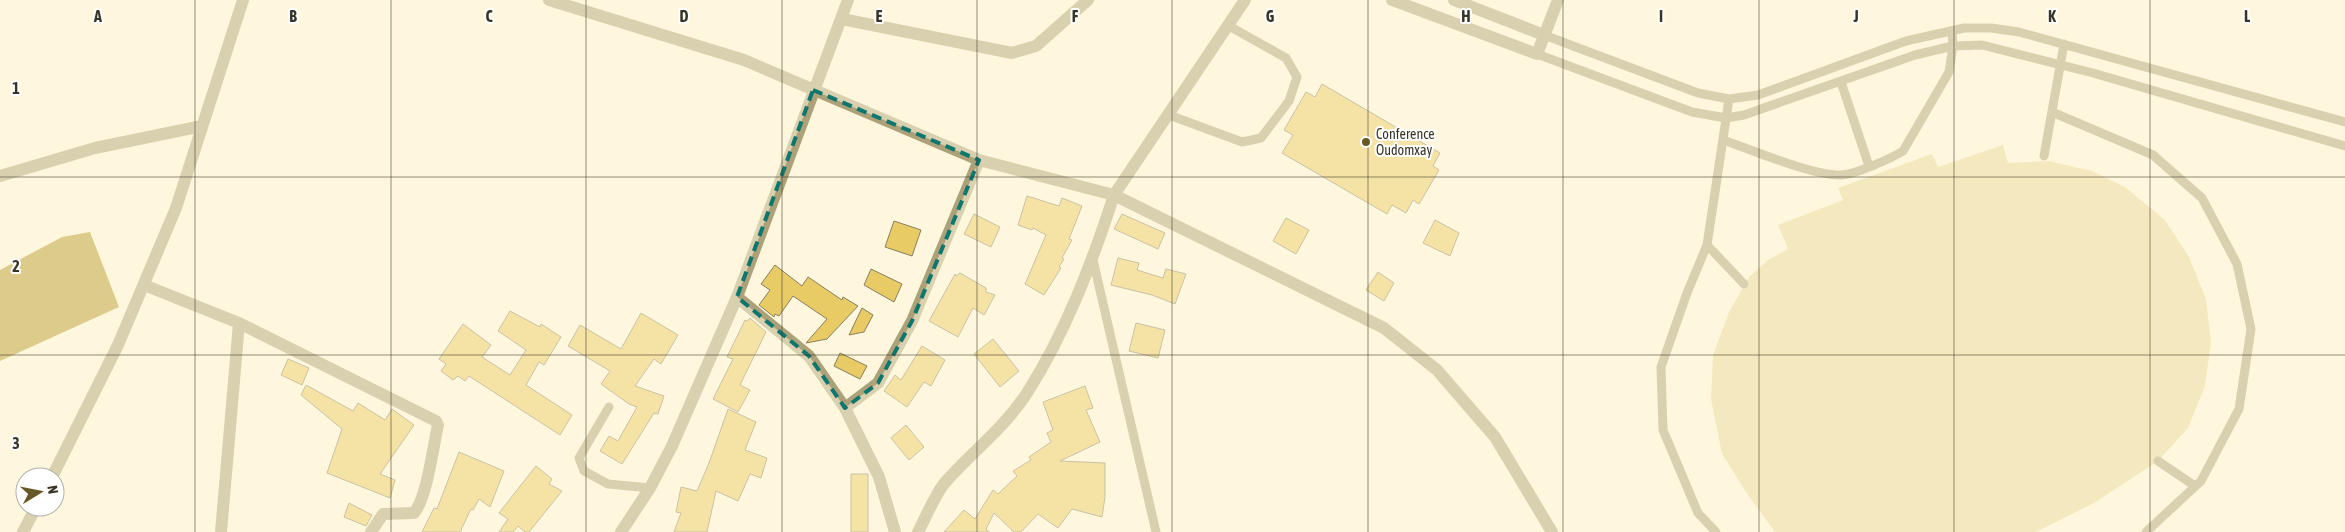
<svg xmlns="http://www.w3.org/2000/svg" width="2345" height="532" viewBox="0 0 2345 532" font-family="'Asap Condensed',sans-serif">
<rect width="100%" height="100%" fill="#fff7dd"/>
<!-- green -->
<path fill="#e7d69c" d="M2003,145L2008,163L2049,161L2092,171L2125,187L2165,220L2189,257L2206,299L2211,342L2205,386L2188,428L2158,461L2094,503L2036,532H1775L1748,495L1722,454L1711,399L1713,355L1729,312L1749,277L1768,260L1788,249L1778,225L1843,200L1838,188L1932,154L1938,167Z"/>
<!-- water -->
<path fill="#b29628" d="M90,232L119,307L0,361V270L62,237Z"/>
<!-- building -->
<path fill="#e8cb65" stroke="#887f61" d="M1322,84L1440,153L1433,166L1439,170L1419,204L1413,200L1406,213L1392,205L1387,214L1282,153L1293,135L1284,130L1306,92L1315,97Z
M1027,196L1059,206L1062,198L1082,206L1069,239L1072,240L1062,258L1064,259L1059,267L1061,268L1044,295L1025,284L1046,235L1033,228L1032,230L1018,225Z
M974,214L1000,227L991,247L964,234Z
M1122,214L1165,233L1158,249L1114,229Z
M1286,218L1309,230L1296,254L1273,241Z
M1435,220L1459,233L1450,256L1423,243Z
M894,221L921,230L912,256L885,247Z
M1118,258L1139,263L1137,270L1163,278L1166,269L1186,274L1175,304L1152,295L1111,285Z
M775,265L802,286L808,277L842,300L843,297L858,306L827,339L806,343L827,319L793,296L779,316L775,314L774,317L759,305L770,290L761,284Z
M871,269L902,284L894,302L864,285Z
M1378,272L1394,283L1384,301L1366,290Z
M960,273L986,288V292L995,295L984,315L973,308L958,337L929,321L955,274L956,276Z
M862,308L873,315L864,332L849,335Z
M510,311L540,327L541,324L561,337L544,365L539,362L526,385L572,415L560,435L469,376L465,381L458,376L453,380L441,371L446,364L439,359L463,324L491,345L482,357L510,375L526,350L498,331Z
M641,313L678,335L661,364L654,359L635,386L664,396L658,414L654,413L622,464L600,451L609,436L618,441L637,407L629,404L601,384L610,371L568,346L580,325L621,349Z
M750,318L766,332L740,385L750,390L738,412L713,399L733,359L727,357L745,320L747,321Z
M1136,323L1165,330L1158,358L1129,351Z
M993,339L1019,371L1000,387L974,354Z
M922,346L945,360L931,386L924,382L907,407L884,391L895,375L901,380Z
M840,353L867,366L860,379L834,366Z
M288,359L309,368L302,385L281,375Z
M306,385L353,411L358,403L385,420L392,409L414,425L380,474L395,480L390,498L327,473L342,429L301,395Z
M1085,386L1093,408L1086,410L1100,442L1060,461L1105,463V497L1102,517L1072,509L1058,528L1038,514L1021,532H1014L994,513L986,529L989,532H944L964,510L975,519L993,490L998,494L1017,476L1013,471L1031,460L1029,457L1051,442L1047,433L1053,430L1043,402Z
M728,409L756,422L745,450L767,458L761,478L750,474L738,501L716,491L707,532H674L681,513L676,512L681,487L697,491L709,463Z
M906,425L924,447L909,460L891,438Z
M459,452L504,471L490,507L479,499L473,510L471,509L460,532H422L434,508L437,509Z
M536,466L552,479L549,484L562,491L529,532H525L518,526L513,532H499L508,519L499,513Z
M851,474H868V532H851Z
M349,503L372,515L366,526L344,517Z"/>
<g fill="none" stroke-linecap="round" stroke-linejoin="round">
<!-- lane -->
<path stroke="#aca178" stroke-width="9" d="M1544,35L1698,93L1729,99L1758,95L1906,41L1964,28H1991L2019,32L2345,122
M1537,54L1692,112L1726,118L1744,115L1915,55L1953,46L1982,45L2093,73L2345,146
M1841,82L1869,166
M2052,112L2153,155L2202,198L2237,264L2251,329L2239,409L2201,481L2146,532
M1169,115L1242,142L1261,138L1289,101L1297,77L1286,58L1229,26
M1723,140C1752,150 1813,176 1842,175C1856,174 1890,159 1903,151L1949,72L1953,46L1952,31
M2044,156L2064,44
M1707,245L1744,284
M1093,260L1156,532
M609,407L579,458L584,471L608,484L650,488
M2158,461L2195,486
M1716,532L1698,513L1663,430L1661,367L1687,293L1707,245L1729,99"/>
<!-- street -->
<path stroke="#aca178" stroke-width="12" d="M549,0L744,60L979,160L1114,195L1245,0
M1392,0L1537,54L1558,0
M1454,0L1544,35
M842,19L1012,53L1036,46L1088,0
M0,176L95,148L202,126
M144,285L239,323L436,421L438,425C433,447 427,498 414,513L383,514L371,532
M737,297L809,356L845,408L879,477L895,532
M845,408L878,383L912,321L979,160
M52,477L118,345L176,208L243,0
M23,532L36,507
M221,532L239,323
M621,532L650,488L672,446L737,297L848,0
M918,532C926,517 933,499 943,485C970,453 1003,430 1027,393C1066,332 1092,263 1114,195L1384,328L1437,370L1495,437L1552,532"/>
</g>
<!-- marked area -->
<path d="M0 0H2345V532H0ZM813,90L979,160L912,321L878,383L845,408L809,356L737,297Z" fill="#fff7dd" fill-opacity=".55" fill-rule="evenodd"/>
<path fill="none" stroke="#0f766e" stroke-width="4" stroke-dasharray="10 6" stroke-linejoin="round" d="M813,90L979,160L912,321L878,383L845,408L809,356L737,297Z"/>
<!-- grid -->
<path fill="none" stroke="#383427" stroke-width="1" stroke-opacity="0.55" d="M195,0V532M391,0V532M586,0V532M782,0V532M977,0V532M1172,0V532M1368,0V532M1563,0V532M1759,0V532M1954,0V532M2150,0V532M0,177H2345M0,355H2345"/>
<!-- markers -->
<circle fill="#675926" stroke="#fff" stroke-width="2" cx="1366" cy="142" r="5"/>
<g text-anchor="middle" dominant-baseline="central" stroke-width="4" stroke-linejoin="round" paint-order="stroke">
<!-- poi labels -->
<g font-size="14" fill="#383427" stroke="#fff" text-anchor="start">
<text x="1376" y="134">Conference<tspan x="1376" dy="16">Oudomxay</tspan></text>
</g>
</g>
<g font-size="16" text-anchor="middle" font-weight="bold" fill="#383427" stroke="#fff" stroke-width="4" stroke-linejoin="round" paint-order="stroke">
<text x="98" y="22">A</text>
<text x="293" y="22">B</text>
<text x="489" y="22">C</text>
<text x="684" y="22">D</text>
<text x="879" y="22">E</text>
<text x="1075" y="22">F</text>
<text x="1270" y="22">G</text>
<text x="1466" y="22">H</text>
<text x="1661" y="22">I</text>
<text x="1856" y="22">J</text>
<text x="2052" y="22">K</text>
<text x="2247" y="22">L</text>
<text x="16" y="94">1</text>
<text x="16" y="272">2</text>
<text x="16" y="449">3</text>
</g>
<!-- north arrow -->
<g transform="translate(40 492) rotate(80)"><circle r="24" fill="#ffffff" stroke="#afaea9"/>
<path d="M0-4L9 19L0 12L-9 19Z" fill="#675926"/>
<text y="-8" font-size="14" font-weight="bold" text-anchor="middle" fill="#383427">N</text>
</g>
</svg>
